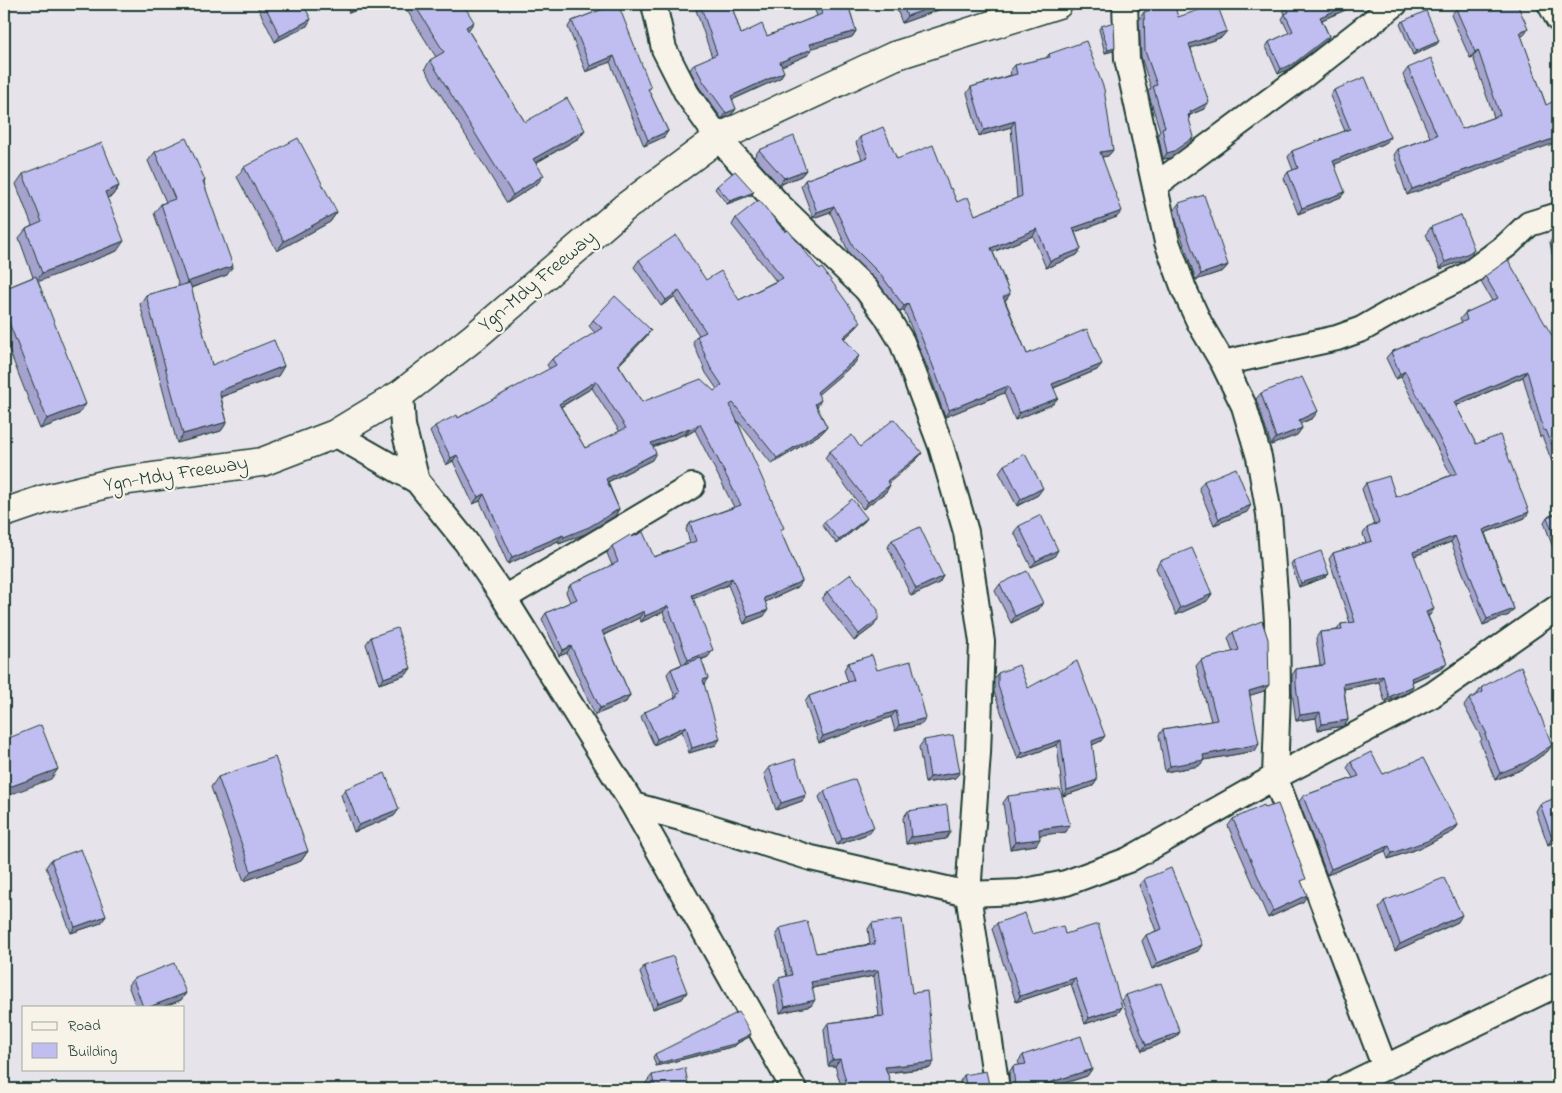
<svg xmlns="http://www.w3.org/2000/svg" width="1562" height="1093" viewBox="0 0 1562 1093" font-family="'Indie Flower',sans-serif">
<rect width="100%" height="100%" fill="#e6e3ea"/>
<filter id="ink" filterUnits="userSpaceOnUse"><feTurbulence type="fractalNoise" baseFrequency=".02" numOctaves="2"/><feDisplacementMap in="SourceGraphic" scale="10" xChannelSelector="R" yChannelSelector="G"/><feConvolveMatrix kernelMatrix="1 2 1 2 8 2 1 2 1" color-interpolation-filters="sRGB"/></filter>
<g filter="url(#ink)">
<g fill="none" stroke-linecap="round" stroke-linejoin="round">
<!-- street casing -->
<g stroke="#1f3d34" stroke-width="28">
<path id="street" d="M654,4L664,49L687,94L718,138L779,205L866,289L885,314L902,342L941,446L966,532L982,642L978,753L968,894L997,1089
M1125,4L1127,59L1167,242L1184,289L1200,324L1223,363L1244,406L1259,457L1269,514L1277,621L1278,692L1275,777L1385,1068
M1550,4L1558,19
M1156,185L1307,73L1395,4
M1223,363L1337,338L1362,329L1390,313L1467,275L1507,245L1529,224L1558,215
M401,394L403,426L417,481
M335,434L417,481L466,542L504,598L633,805L695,822L811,858L968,894L1020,892L1066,883L1128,860L1275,777L1432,695L1558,607
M504,598L692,486
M633,805L794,1089
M1340,1089L1558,984"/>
</g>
<!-- primary casing -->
<g stroke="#1f3d34" stroke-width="31">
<path id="primary" d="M4,513L45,499L115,482L262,462L335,434L401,394L473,338L624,208L718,138L894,56L1058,4"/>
</g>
<!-- street -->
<use href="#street" stroke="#f7f3e8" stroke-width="24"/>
<!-- primary -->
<use href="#primary" stroke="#f7f3e8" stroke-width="28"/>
</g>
<!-- wall -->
<path fill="#a5a3ce" stroke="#1f3d34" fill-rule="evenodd" d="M259,4H303L307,26L275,42L257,6Z
M345,4H372L349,13Z
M403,4H445L449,9L468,30L525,122L579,138L536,163L538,183L507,203L425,69L430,60L436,57Z
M616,4L649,91L668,131L664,137L644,146L610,62L586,72L568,27L572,21Z
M694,4H731L741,34L767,36L817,16L814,8L817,4H848L856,31L852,37L812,48L808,55L781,66L780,78L732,100L736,109L731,115L722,119L699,87L690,70L694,64L712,57Z
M895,4H955L902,23Z
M1280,4H1353L1350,8L1322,20L1329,36L1326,41L1289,69L1278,74L1266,47L1269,42L1289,33L1282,19L1285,14Z
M1456,9L1524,35L1521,36L1546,105L1407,195L1394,155L1398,149L1430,137L1403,75L1408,68L1462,129L1494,117L1473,57L1470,58L1451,15Z
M1144,12L1178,17L1222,37L1191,48L1204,109L1190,115L1189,118L1190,143L1170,158L1163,159L1158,134L1160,131L1148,92L1151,88L1141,57L1139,19Z
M1403,21L1437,44L1413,55L1400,24Z
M1101,26L1113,51L1105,53L1099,29Z
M1049,54L1113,150L1108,156L1102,157L1117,217L1075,232L1081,249L1077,255L1046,268L1033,236L993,252L1010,294L1005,300L1027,354L1097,370L1054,388L1053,404L1015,420L1004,393L945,417L931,377L904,310L900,312L877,281L850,255L830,212L813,218L801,186L805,180L862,159L856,143L860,137L897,159L950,189L957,202L975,215L1017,198L1011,127L979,136L967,93L971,87L1011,75L1010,71L1015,65L1046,58Z
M1334,90L1390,137L1387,142L1335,164L1341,197L1298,214L1284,178L1288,172L1293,170L1288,157L1292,151L1345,131L1330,96Z
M759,150L806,170L801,176L779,185L754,157Z
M155,152L205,180L204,182L227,275L191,288L212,365L284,366L278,376L221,397L227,422L221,431L177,443L140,304L146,295L179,286L154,213L161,204L166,202L148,161Z
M244,167L337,212L330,222L277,251L237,177Z
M23,174L119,186L112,196L107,198L117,251L38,281L79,414L40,429L4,337V289L33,277L19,238L26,229L32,226L16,184Z
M717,186L751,195L727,204L715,189Z
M1179,203L1228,265L1223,271L1196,280L1178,227L1174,210Z
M736,218L785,232L861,322L856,328L844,339L855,363L818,394L817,407L827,427L822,433L772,464L737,420L781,533L802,581L798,587L765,602L764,616L744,624L728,585L693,599L708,657L701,660L704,684L716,745L689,753L682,731L654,745L641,717L645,712L674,699L675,697L667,674L671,669L682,664L663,612L641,622L639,618L604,635L630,695L626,702L595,715L567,653L559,656L542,619L546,613L570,602L566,592L570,585L612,565L607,553L612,546L632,537L654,557L690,543L686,529L690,523L734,507L695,430L685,436V434L653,447L652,460L608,482L619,509L615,516L585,534L559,544L558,541L508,564L480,501L473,504L453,461L446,465L430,432L435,426L458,418L550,369L547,365L552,359L595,333L589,326L593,320L646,337L619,365L642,402L714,391L717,389L706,373L693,342L697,336L699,335L674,297L661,306L634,267L639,260L706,280L739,300L776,281L732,225ZM592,388L620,432L585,448L561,407Z
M1431,227L1470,256L1465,260L1440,269L1426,234Z
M1558,234V286L1550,242L1554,236Z
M1485,276L1557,357L1555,358L1558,368V468L1555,469L1542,436L1540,437L1523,377L1456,406L1476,444L1525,518L1485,533L1514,609L1509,615L1483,625L1451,542L1414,556L1430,615L1428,616L1447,663L1443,668L1412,682L1413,686L1409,692L1385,702L1379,682L1344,689L1348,720L1344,726L1318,730L1316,718L1296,721L1292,691V675L1296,669L1320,665L1316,638L1320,632L1337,630L1341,624L1350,623L1329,559L1333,553L1366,543L1363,534L1367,528L1374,525L1362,489L1366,483L1396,497L1451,475L1401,377L1396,379L1386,358L1391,352L1462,322L1460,319L1465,313L1492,301L1481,282Z
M1261,393L1313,418L1300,424L1302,428L1297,435L1271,445L1256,399Z
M860,447L922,453L917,459L888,483L890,485L886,492L863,509L825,458L829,452Z
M1004,465L1038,495L1017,506L999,472Z
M1204,481L1247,512L1214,525L1199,488Z
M1558,513V562L1544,522L1547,517Z
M865,521L837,544L822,525L824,522Z
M1019,526L1054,557L1031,567L1014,532Z
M892,540L943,576L939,583L911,596L888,547Z
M1160,561L1207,601L1176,615L1156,568Z
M1293,561L1326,577L1299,587L1291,564Z
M1000,584L1043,603L1038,610L1011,623L995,591Z
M827,592L874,626L854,641L822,599Z
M1233,632L1264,691L1250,695L1255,751L1204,760L1199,766L1165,772L1159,735L1163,729L1211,721L1196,666L1201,660L1233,652L1228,638Z
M371,637L411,668L406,675L379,684L366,644Z
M848,663L877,670L922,724L895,731L891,717L819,743L805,702L809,696L848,682L844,670Z
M998,673L1028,688L1101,741L1092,745L1097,780L1093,786L1063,796L1057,745L1018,759L994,692V679Z
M1482,687L1548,751L1523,769L1495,780L1480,742L1482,739L1464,706L1469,699L1477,695V694Z
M924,740L960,772L955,778L925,783L919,747Z
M1351,762L1383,774L1458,825L1454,831L1423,847L1388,859L1385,851L1327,875L1299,802L1303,796L1353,778L1347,768Z
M769,767L806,795L802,801L776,810L764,774Z
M218,777L308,851L301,861L244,881L211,787Z
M345,789L399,809L394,816L354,832L341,795Z
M824,791L870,833L837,845L819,797Z
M1008,796L1066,832L1040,835L1036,845L1010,849L1003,803Z
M1540,804L1558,840L1548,845L1536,811Z
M1265,808L1302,884L1303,902L1268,918L1228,826L1233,819Z
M908,811L946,839L906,844L903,818Z
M51,860L106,916L101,923L71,933L46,867Z
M1144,879L1198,951L1152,969L1142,941L1146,935L1156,931L1139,885Z
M1384,901L1458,922L1395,951L1379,908Z
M872,923L912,993L930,1068L887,1073L893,1089H842L835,1066H828L824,1029L828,1023L879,1016L874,976L812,988L811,1006L780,1013L774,984L779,978L787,976L776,934L780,928L816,953L870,944L868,929Z
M997,923L1032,934H1065L1122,1007L1118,1013L1085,1024L1071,984L1016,1002L992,929Z
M644,966L687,992L682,999L653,1009L640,973Z
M133,979L186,993L181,1000L162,1007H136L128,985Z
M1126,995L1180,1032L1175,1038L1142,1051L1122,1001Z
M751,1034L749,1037L738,1043L735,1046L656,1066L653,1057L655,1054Z
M1023,1055L1092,1069L1087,1076L1046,1089H1010L1009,1073L1013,1066L1020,1065L1018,1062Z
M652,1075L689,1089H646L645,1084Z
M964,1075L990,1089H961L960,1081Z"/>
<!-- shaded-wall -->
<path fill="#8685a8" stroke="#1f3d34" d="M360,4H372L349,13L353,7Z
M941,4H955L902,23L907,16Z
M1351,4H1353L1350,8L1317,22L1320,17Z
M311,19L307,26L275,42L280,36Z
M474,22L468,31L466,27Z
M1528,28L1524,35L1516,38L1520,32Z
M856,31L852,37L806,50L810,44Z
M1227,31L1222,37L1185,50L1189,44Z
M1329,36L1326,41L1289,69L1278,74L1281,69Z
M1439,41L1437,44L1413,55L1416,51Z
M1115,48L1113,51L1105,53L1108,50Z
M812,49L808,55L775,69L780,62Z
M1478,50L1473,57L1470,58L1475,52Z
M614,56L610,62L586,72L590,66Z
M784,72L780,78L727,102L731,96Z
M1209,102L1204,109L1190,115L1186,121L1190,112Z
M736,109L731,115L722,119L726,113Z
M1015,121L1011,127L979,136L984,130Z
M585,130L579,138L528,167L533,159Z
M668,131L664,137L644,146L648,140Z
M1194,137L1190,143L1170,158L1163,159L1167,153Z
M1390,137L1387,142L1329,167L1333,161Z
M1558,137V142L1407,195L1412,189Z
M1113,150L1108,156L1096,158L1100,152Z
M806,170L801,176L779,185L784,178Z
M544,175L538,183L507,203L513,195Z
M119,186L112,196L98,201L105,192Z
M754,192L751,195L727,204L730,201Z
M1345,192L1341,197L1298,214L1302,208Z
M834,206L830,212L813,218L817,212Z
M1122,211L1117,217L1069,234L1073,228Z
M337,212L330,222L277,251L284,241Z
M1037,229L1033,236L987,254L991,248Z
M124,241L117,251L35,283L42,273Z
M1081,249L1077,255L1046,268L1050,261Z
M1474,249L1470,256L1465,260L1440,269L1445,262Z
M1228,265L1223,271L1196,280L1201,274Z
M233,266L227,275L181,291L187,282Z
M679,291L674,297L661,306L666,300Z
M1010,294L1006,300L999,303L1003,297Z
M908,304L904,310L900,312L904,306Z
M861,322L856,328L838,344L843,337Z
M651,330L646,337L613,371L618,364Z
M1558,352V356L1557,357L1549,360L1554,354Z
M859,356L855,363L813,399L817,392Z
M1102,364L1097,370L1048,390L1052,384Z
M284,366L278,376L212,400L219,391Z
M1405,371L1401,377L1396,379L1400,374Z
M1527,371L1523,377L1450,408L1454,402Z
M596,381L592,388L555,410L559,404Z
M1008,386L1004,393L945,417L949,410Z
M1058,398L1053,404L1015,420L1019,413Z
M821,400L817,407L815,404Z
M86,404L79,414L40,429L47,419Z
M1318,411L1313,418L1294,426L1299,420Z
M227,422L221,431L177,443L183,434Z
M700,424L695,430L685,436L690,429Z
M827,427L822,433L772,464L777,458Z
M689,428L685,434L646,449L651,443Z
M1302,428L1297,435L1271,445L1276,438Z
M656,453L652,460L601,485L606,479Z
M922,453L917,459L883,488L887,481Z
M457,455L453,461L446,465L451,458Z
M890,485L886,492L863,509L868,502Z
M1043,488L1038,495L1017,506L1021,499Z
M484,494L480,501L473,504L478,497Z
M1251,505L1247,512L1214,525L1219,519Z
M619,509L615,516L585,534L559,544L564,537Z
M1529,512L1525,518L1479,535L1483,530Z
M867,518L865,521L837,544L839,540Z
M563,535L558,541L508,564L512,557Z
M1455,536L1451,542L1409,558L1413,552Z
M1058,550L1054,557L1031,567L1036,561Z
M1329,574L1326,577L1299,587L1301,583Z
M943,576L939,583L911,596L916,589Z
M732,578L728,585L687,601L692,595Z
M802,581L798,587L759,605L764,598Z
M1212,594L1207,601L1176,615L1180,608Z
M1043,603L1038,610L1011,623L1015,616Z
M668,606L663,612L641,622L645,616Z
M1434,609L1430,615L1422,618L1426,612Z
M1514,609L1509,615L1483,625L1487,619Z
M768,610L764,616L744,624L748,617Z
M644,611L639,618L597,638L602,631Z
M878,619L874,626L854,641L859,634Z
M571,646L567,653L559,656L563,650Z
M713,650L708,657L683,666L688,660Z
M1447,663L1443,668L1406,684L1411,678Z
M411,668L406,675L379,684L384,678Z
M1383,676L1379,682L1339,690L1343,684Z
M708,678L704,684L699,685L703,680Z
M1269,685L1264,691L1245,697L1249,691Z
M1413,686L1409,692L1385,702L1389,697Z
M630,695L626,702L595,715L600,708Z
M896,711L891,717L819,743L823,736Z
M1320,712L1316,718L1296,721L1300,715Z
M926,718L922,724L895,731L899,725Z
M1348,720L1344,726L1318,730L1322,724Z
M686,726L682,731L654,745L657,739Z
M1105,736L1101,741L1088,747L1092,741Z
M720,739L716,745L689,753L692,748Z
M1061,740L1057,745L1018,759L1022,753Z
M1259,744L1255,751L1204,760L1199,766L1165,772L1170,766L1203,755Z
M1552,745L1548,751L1523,769L1495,780L1500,773Z
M58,769L51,779L4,797V789Z
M960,772L955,778L925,783L930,777Z
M1097,780L1093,786L1063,796L1067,790Z
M806,795L802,801L776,810L781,803Z
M399,809L394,816L354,832L359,825Z
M1070,825L1066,832L1034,836L1039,829Z
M1458,825L1454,831L1423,847L1388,859L1392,853Z
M874,827L870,833L837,845L842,839Z
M950,832L946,839L906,844L911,837Z
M1558,836V840L1548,845L1552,838Z
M1040,839L1036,845L1010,849L1015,842Z
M1389,846L1385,851L1327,875L1331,869Z
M308,851L301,861L244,881L251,871Z
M1307,895L1303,902L1268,918L1273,911Z
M1462,915L1458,922L1395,951L1400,944Z
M106,916L101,923L71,933L75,927Z
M1202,945L1198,951L1152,969L1157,963Z
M878,970L874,976L806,989L811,982Z
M1075,978L1071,984L1016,1002L1020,996Z
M687,992L682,999L653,1009L658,1003Z
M186,993L181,1000L162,1007H149Z
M815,1000L811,1006L780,1013L785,1007Z
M1122,1007L1118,1013L1085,1024L1089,1018Z
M1180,1032L1175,1038L1142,1051L1146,1045Z
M751,1034L749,1037L737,1043H738L735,1046L656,1066L659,1063L737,1041Z
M840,1059L835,1066H828L832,1060Z
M934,1062L930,1068L881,1073L885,1067Z
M9,1067L4,1074V1069Z
M1092,1069L1087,1076L1046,1089H1030Z"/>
<!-- building -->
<path fill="#c0bef0" stroke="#1f3d34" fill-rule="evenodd" d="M264,4H303L311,19L280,36Z
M352,4H360L353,7Z
M414,4H445L449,9L460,4H463L474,22L466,27L525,122L567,98L585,130L533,159L544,175L513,195L430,60L444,52Z
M616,4H618L651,88L648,89L668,131L648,140L614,56L590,66L572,21Z
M700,4H731L741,34L762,24L767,36L822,14L819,4H848L856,31L810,44L812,49L780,62L784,72L731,96L736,109L726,113L703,81L694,64L717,54Z
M902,4H941L907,16Z
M1170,4H1174L1178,17L1217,4L1227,31L1189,44L1209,102L1190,112L1191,114L1188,115L1194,137L1174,151L1167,153L1162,128L1165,127L1153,86L1157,85L1145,51L1144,12Z
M1285,4H1351L1320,17L1329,36L1293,64L1281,69L1269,42L1293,31L1285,14L1289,12Z
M1467,4H1517L1528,28L1520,32L1546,105L1558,99V137L1412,189L1398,149L1437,135L1408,68L1431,58L1462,129L1500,115L1478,50L1475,52L1456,9Z
M1426,11L1439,41L1416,51L1403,21Z
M1114,22L1115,48L1108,50L1101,26Z
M1086,41L1104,89L1113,150L1100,152L1122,211L1073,228L1081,249L1050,261L1037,229L991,248L1010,294L1003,297L1027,354L1087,329L1102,364L1052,384L1058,398L1019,413L1008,386L949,410L935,371L908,304L904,306L881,275L854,248L834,206L817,212L805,180L868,157L860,137L883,127L897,159L933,145L950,189L951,188L957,202L968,197L975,215L1022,196L1015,121L984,130L971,87L1017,74L1015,65L1050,57L1049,54Z
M1365,77L1390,137L1333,161L1345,192L1302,208L1288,172L1298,168L1292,151L1350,129L1334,90Z
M794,136L806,170L784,178L759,150Z
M186,138L205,180L203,181L233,266L187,282L161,204L175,199L155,152Z
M298,138L337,212L284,241L244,167Z
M102,143L119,186L105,192L124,241L42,273L26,229L42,222L23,174Z
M735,171L754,192L730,201L717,186Z
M1204,195L1228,265L1201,274L1182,220L1179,203Z
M759,200L785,232L788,230L820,270L822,268L861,322L843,337L859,356L817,392L821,400L815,404L827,427L777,458L733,403L730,405L784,528L780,530L802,581L764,598L768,610L748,617L732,578L692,595L713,650L688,660L668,606L645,616L644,611L602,631L630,695L600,708L571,646L563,650L546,613L577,599L570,585L618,562L612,546L630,535L632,537L643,532L654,557L696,541L690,523L741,505L700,424L690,429L689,428L651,443L656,453L606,479L619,509L589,527L564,537L563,535L512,557L484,494L478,497L457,455L451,458L435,426L457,415L458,418L556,365L552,359L602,328L593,320L615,296L651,330L618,364L642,402L701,379L714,391L722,385L710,367L697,336L706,332L679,291L666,300L639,260L676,235L706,280L721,271L739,300L783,278L736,218ZM596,381L626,428L585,448L559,404Z
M1461,215L1474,249L1469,253L1445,262L1431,227Z
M1558,234V259L1554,236Z
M1508,260L1558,346V352L1554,354L1558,368V460L1546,430L1544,431L1527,371L1454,402L1476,444L1500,435L1529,512L1483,530L1514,609L1487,619L1455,536L1413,552L1434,609L1426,612L1447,663L1411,678L1413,686L1389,697L1383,676L1343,684L1348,720L1322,724L1320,712L1300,715L1296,685V669L1325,665L1320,632L1342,630L1341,624L1355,622L1333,553L1372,541L1367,528L1379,523L1366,483L1389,476L1396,497L1457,473L1405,371L1400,374L1391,352L1467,320L1465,313L1498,298L1485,276Z
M36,276L86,404L47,419L4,310V289Z
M190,283L212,365L274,340L284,366L219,391L227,422L183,434L146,295Z
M1302,377L1318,411L1299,420L1302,428L1276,438L1261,393Z
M894,419L922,453L887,481L890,485L868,502L829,452L852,435L860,447Z
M1025,454L1043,488L1021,499L1004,465Z
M1236,468L1251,505L1219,519L1204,481Z
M852,499L867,518L839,540L824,522Z
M1558,513V547L1547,517Z
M1041,515L1058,550L1036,561L1019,526Z
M920,527L943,576L916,589L892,540Z
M1192,548L1212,594L1180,608L1160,561Z
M1321,551L1329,574L1301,583L1293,561Z
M1027,571L1043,603L1015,616L1000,584Z
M851,574L878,610V619L859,634L827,592Z
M1262,621L1268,639L1269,685L1249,691L1259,744L1203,755L1204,760L1170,766L1163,729L1217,720L1201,660L1239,650L1233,632Z
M397,628L411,668L384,678L371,637Z
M872,655L877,670L911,661L926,718L899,725L896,711L823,736L809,696L854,680L848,663Z
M701,658L708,678L703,680L720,739L692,748L686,726L657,739L645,712L677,697V694L680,693L671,669Z
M1077,661L1105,736L1092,741L1097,780L1067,790L1061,740L1022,753L998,686V673L1019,665L1028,688Z
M1521,666L1552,745L1527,762L1500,773L1485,735L1487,734L1469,699L1483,692L1482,687Z
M41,725L58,769L4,789V740Z
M953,735L960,772L930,777L924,740Z
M1371,752L1383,774L1423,758L1458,825L1427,841L1392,853L1389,846L1331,869L1303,796L1359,776L1351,762Z
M275,757L308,851L251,871L218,777Z
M795,759L806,795L781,803L769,767Z
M385,773L399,809L359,825L345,789Z
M855,779L874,827L842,839L824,791Z
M1060,789L1070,825L1039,829L1040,839L1015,842L1008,796Z
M1558,797V836L1552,838L1540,804Z
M1278,804L1306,879L1301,881L1307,895L1273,911L1233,819L1264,805L1265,808Z
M947,805L950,832L911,837L908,811Z
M81,849L106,916L75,927L51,860Z
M1171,868L1202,945L1157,963L1146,935L1162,929L1144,879Z
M1444,878L1462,915L1400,944L1384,901Z
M1025,913L1032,934L1063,926L1065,934L1098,924L1122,1007L1089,1018L1075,978L1020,996L997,923Z
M902,919L912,993L927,991L934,1062L885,1067L893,1089H848L840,1059L832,1060L828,1023L884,1016L878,970L811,982L815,1000L785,1007L779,978L792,975L780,928L807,921L816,953L875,944L872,923Z
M673,956L687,992L658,1003L644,966Z
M174,963L186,993L149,1007H143L133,979Z
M1161,983L1180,1032L1146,1045L1126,995Z
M739,1012L751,1034L737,1041L738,1043L659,1063L655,1054Z
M1081,1036L1092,1069L1030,1089H1013L1015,1087L1013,1066L1026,1064L1023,1055Z
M4,1054L9,1067L4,1069Z
M685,1068L689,1089H655L652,1075Z
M986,1071L990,1089H967L964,1075Z"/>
</g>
<g text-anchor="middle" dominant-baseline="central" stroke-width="4.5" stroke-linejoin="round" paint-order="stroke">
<!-- street labels -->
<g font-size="20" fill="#1f3d34" stroke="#f7f3e8">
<text transform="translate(538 282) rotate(-40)">Ygn-Mdy Freeway</text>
<text transform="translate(176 475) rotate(-9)">Ygn-Mdy Freeway</text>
</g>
</g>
<!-- margin -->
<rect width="1562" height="1093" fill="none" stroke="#f7f3e8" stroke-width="20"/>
<rect x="10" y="10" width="1542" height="1073" fill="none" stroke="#1f3d34" stroke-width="2" filter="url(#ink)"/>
<!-- legend -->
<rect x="22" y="1006" width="162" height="65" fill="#f7f3e8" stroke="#a1aaa0"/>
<rect x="32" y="1022" width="25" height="8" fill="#f7f3e8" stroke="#a1aaa0"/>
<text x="68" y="1030" font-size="15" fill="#1f3d34">Road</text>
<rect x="32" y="1043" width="25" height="15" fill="#c0bef0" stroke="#a1aaa0"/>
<text x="68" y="1056" font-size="15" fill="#1f3d34">Building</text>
</svg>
